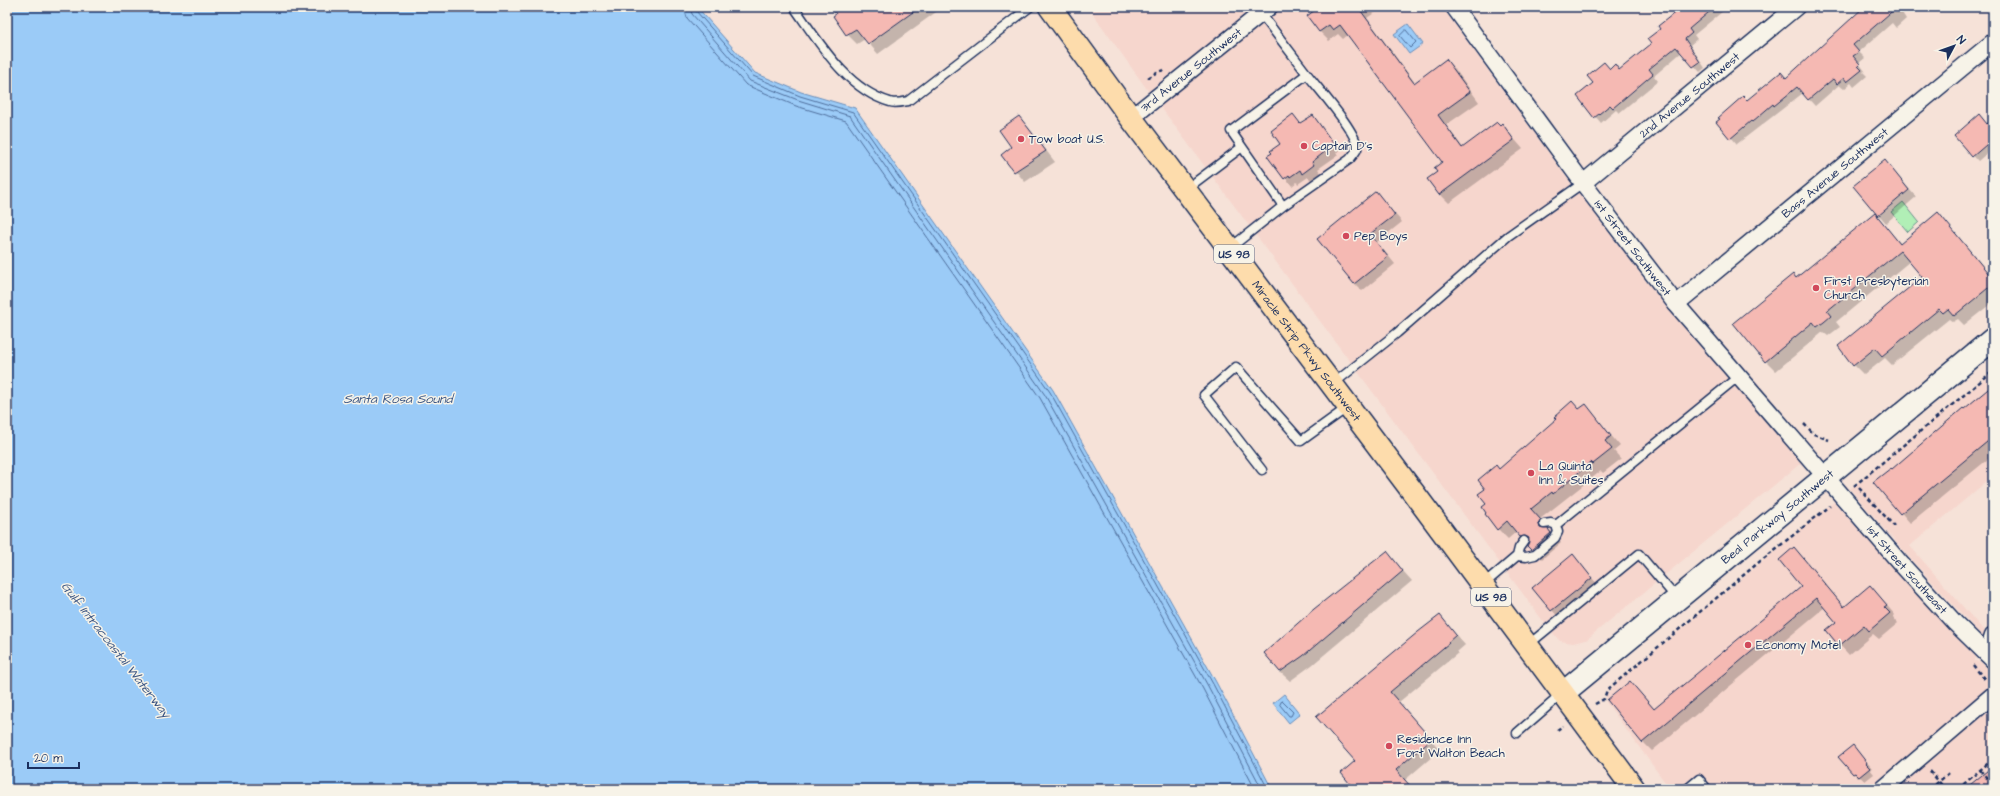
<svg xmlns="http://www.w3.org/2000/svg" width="2000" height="796" viewBox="0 0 2000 796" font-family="'Architects Daughter',sans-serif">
<rect width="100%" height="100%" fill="#f6e2d8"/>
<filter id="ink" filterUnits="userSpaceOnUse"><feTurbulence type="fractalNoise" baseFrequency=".025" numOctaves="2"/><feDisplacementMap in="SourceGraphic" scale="8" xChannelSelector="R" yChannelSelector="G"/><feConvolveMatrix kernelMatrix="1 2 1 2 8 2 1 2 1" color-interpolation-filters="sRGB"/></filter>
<g filter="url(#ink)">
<!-- built -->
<path fill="#f6d6cd" d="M1088,7H1255L1149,92Z
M1283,7H1442L1570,182L1663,303L1801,463L1586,640L1573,643L1560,641L1549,629L1160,106Z
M1993,372V476L1910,546L1985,632L1983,637L1910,558L1850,489Z
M1834,502L1948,629L1976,657L1975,661L1981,662L1993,674V684L1869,789H1670L1606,702V695L1617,682Z
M1993,707V789H1896L1901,785Z"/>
<!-- green -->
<path fill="#b1efb6" stroke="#668f8a" d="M1903,202L1919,222L1908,232L1891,212Z"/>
<!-- water -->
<path fill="#9bcbf7" stroke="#688dba" d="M7,7H697L755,73L801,92L855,108L1053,390L1216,682L1272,789H7Z
M1408,24L1423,44L1409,54L1394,34Z
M1284,694L1300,714L1289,723L1273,703Z"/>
<!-- shadow -->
<path fill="#0003" d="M832,7H943L878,54L865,39L857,44L847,34Z
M1132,7H1140L1135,11Z
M1320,7H1383L1367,18L1415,83L1446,60L1455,69L1479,102L1446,125L1463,148L1502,125L1523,149L1449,203L1440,194L1438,172L1443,162L1349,34L1343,39L1338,34L1329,41L1320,32L1308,16Z
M1683,7H1728L1694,35L1697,39L1690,45L1705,68L1700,72L1682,52L1654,76L1658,81L1619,113L1616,110L1601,123L1578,96L1610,70L1620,71L1652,44L1661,29Z
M1866,7H1906L1901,11L1906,19L1896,28L1892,23L1859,52L1865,58L1859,63L1865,71L1863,72L1867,76L1854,87L1851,83L1844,89L1839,85L1815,106L1803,93L1737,144L1718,122L1747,101L1786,79Z
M1293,116L1301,124L1313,117L1340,150L1336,153L1338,155L1318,169L1321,173L1311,180L1308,177L1298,184L1297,182L1292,186L1269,156L1281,144Z
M1019,117L1028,127L1055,162L1025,182L1002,155L1013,147Z
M1993,131V148L1978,161L1956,136Z
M1892,169L1916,197L1886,223L1879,215Z
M1376,193L1402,222L1377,242L1395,264L1362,291L1354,283Z
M1938,214L1993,278V302L1964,325L1958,319L1953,322L1949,319L1892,365L1885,358L1864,375L1854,365L1923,277L1910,261L1836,322L1840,327L1828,336L1823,332L1776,371L1766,361L1797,279L1875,215L1901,244Z
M1993,387V455L1910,523L1875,482L1892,470Z
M1586,406L1620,446L1614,451L1621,459L1603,473L1601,471L1540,519L1561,543L1542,559L1517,531L1508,539L1498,529L1487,504V489L1499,470Z
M1387,553L1412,581L1312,665L1290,681L1280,672Z
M1573,556L1599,586L1559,618L1533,588Z
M1803,558L1845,608L1879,596L1895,615L1893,617L1898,623L1879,639L1873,634L1849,655L1827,631L1838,622L1825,607L1652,751L1643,742L1630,682L1655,710L1803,587Z
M1440,617L1465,645L1457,652L1458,653L1399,702L1440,750L1405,780L1413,789H1355L1357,761L1318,717Z
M1857,751L1872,768L1870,769L1874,774L1865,781L1860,777L1858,778L1840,757Z"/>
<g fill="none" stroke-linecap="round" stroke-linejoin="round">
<!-- shore -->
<path stroke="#4e6d9b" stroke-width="1" d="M684,7L687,18L746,85L796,106L846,121L1040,398L1203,689L1255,789
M690,7L692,14L750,81L798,100L850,116L1045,395L1208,686L1262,789
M695,7L696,11L753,76L800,96L853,112L1050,392L1213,684L1268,789
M1406,30L1416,42L1410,48L1400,36Z
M1282,701L1293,712L1291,716H1289L1280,705Z"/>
</g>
<!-- building -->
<path fill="#f5b9b3" stroke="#1b2f5e" d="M831,7H920L868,44L856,29L846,35L833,16L836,14Z
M1319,7H1358L1414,83L1446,59L1470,92L1438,115L1462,148L1497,122L1500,125L1502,123L1514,140L1439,195L1427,179L1437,172L1434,168L1442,162L1340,25L1333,30L1329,25L1319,32L1307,16Z
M1682,7H1715L1689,29L1692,33L1685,39L1700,62L1693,67L1676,47L1649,69L1653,74L1613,108L1610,105L1594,118L1577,96L1593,83L1587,76L1604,62L1610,69L1615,64L1619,70L1651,44L1647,39L1660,29L1658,26Z
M1864,7H1897L1853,45L1859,52L1853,56L1860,64L1858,66L1862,70L1847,82L1844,78L1837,84L1833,79L1808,100L1797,87L1774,106L1773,104L1752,122L1751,121L1730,139L1716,122L1720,119L1718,118L1743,96L1747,100L1781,72L1786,78Z
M1293,114L1300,123L1313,115L1333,143L1330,145L1331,147L1312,162L1314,165L1302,174L1300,170L1290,177L1289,175L1284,179L1267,156L1272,153L1270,151L1280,144L1271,131Z
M1979,114L1987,124L1993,118V139L1972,157L1954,136Z
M1019,116L1046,151L1014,172L1001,155L1011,147L999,130Z
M1885,160L1909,190L1878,216L1853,186Z
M1376,191L1395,215L1370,234L1388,257L1354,284L1317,239Z
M1938,212L1993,279V284L1954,316L1948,309L1943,313L1939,309L1882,356L1875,348L1853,366L1838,346L1922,277L1900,251L1827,311L1831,316L1824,322L1817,327L1813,322L1765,362L1733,323L1793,274L1796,278L1875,213L1900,244Z
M1993,385V437L1900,514L1873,482L1891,468L1892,469L1963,408L1964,409Z
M1572,401L1579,409L1586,404L1611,436L1605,441L1612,449L1593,464L1591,462L1553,494L1552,492L1531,509L1541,520L1539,524L1540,528L1548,529L1551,533L1531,550L1527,546L1529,538L1525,536L1520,537L1507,521L1497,530L1485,514L1486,513L1482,507L1486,504L1478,494L1485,489L1478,480L1496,465L1499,469L1556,419L1554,417Z
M1794,547L1844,607L1870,585L1887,605L1884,607L1890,613L1869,631L1864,625L1839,646L1826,630L1836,622L1816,598L1642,743L1607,700L1630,681L1654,709L1801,587L1779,560Z
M1387,551L1403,571L1303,656L1280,672L1264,653L1314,609Z
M1573,554L1592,578L1551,611L1532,588Z
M1440,615L1456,635L1448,642L1449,643L1390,692L1431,739L1396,770L1413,789H1354L1341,773L1355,761L1316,717L1418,632Z
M1853,745L1867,763L1866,764L1870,768L1859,777L1855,773L1853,774L1838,757Z
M1993,766V789H1965Z"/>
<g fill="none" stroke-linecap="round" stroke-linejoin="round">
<!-- lane casing -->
<g stroke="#1b2f5e" stroke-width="11">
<path id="lane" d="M794,7C819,42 846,89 890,102C895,104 903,102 908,101L1030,7
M1185,190L1242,147
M1283,206L1350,159C1352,156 1356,152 1357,149C1360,135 1316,86 1307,74
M1230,248L1283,206L1231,131L1307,74L1259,11
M1333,384L1397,333L1508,236L1583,183
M1262,470L1204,395L1236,367L1301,441L1348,407
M1556,525L1739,376
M1524,541L1519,548L1517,556L1526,557L1535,555L1555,538L1558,532L1556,525L1551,523L1544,524
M1483,585L1517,556
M1528,645L1639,554L1677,599
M1517,733L1562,694
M1687,789L1699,779L1707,789"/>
</g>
<!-- street casing -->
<g stroke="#1b2f5e" stroke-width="19">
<g id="street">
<path id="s1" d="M1454,7L1583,183L1676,304L1902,565L1955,623L1993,660"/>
<path id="s2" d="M1131,118L1269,7"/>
<path id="s3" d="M1583,183L1796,7"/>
<path id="s4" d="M1676,304L1993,42"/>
<path d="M1987,654L1993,636"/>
<path d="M1883,789L1993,695"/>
</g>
</g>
<!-- secondary casing -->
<g stroke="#1b2f5e" stroke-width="25">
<g id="secondary">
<path id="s5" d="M1562,694L1993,339"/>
</g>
</g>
<!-- highway casing -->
<g stroke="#1b2f5e" stroke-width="25">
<g id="highway">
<path id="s6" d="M1050,7L1131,118L1419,500L1634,789"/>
</g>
</g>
<!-- path -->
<path stroke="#1b2f5e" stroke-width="2.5" stroke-dasharray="4 3" stroke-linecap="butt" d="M1148,78L1157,72L1164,70
M1804,424L1814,434L1829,440
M1854,486L1993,371
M1859,488L1894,526
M1973,665L1986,681
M1595,704L1604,699L1607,690L1758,563L1830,506
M1557,730L1563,726
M1980,770L1993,785
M1930,771L1945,789
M1930,789L1949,773
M1958,789L1993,759"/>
<!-- lane -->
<use href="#lane" stroke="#f7f3e8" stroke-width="8"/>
<!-- street -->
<use href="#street" stroke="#f7f3e8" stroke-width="16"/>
<!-- secondary -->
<use href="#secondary" stroke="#f7f3e8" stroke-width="22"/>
<!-- highway -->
<use href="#highway" stroke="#fddcac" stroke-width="22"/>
</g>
</g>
<!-- markers -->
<g fill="#d1495b" stroke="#f7f3e8" stroke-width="1.5">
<circle cx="1021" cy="139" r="4"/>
<circle cx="1304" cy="146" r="4"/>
<circle cx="1346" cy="236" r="4"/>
<circle cx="1816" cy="288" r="4"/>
<circle cx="1531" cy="473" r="4"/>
<circle cx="1748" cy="645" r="4"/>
<circle cx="1389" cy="746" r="4"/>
</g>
<g text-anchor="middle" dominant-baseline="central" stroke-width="3" stroke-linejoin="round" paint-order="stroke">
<!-- shield labels -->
<g fill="#f7f3e8" stroke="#5d6a87" stroke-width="1">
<rect x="1214" y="245" width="40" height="18" rx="3"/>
<rect x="1471" y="588" width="40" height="18" rx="3"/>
</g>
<g font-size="11" font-weight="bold" fill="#1b2f5e">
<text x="1234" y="254">US 98</text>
<text x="1491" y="597">US 98</text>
</g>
<!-- street labels -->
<g font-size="12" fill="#1b2f5e" stroke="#f7f3e8">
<text stroke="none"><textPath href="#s2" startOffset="77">3rd Avenue Southwest</textPath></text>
<text stroke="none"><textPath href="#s3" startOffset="138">2nd Avenue Southwest</textPath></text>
<text stroke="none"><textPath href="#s4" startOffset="206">Bass Avenue Southwest</textPath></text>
<text stroke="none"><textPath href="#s1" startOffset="300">1st Street Southwest</textPath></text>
<text stroke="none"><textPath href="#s6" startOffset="429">Miracle Strip Pkwy Southwest</textPath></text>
<text stroke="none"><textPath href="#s5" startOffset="279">Beal Parkway Southwest</textPath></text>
<text stroke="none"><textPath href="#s1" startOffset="723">1st Street Southeast</textPath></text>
</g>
<!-- poi labels -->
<g font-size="12" fill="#1b2f5e" stroke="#f7f3e8" text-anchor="start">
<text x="1029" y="139">Tow boat U.S.</text>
<text x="1312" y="146">Captain D's</text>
<text x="1354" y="236">Pep Boys</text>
<text x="1824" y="281">First Presbyterian<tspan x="1824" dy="14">Church</tspan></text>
<text x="1539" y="466">La Quinta<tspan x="1539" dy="14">Inn &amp; Suites</tspan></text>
<text x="1756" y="645">Economy Motel</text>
<text x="1397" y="739">Residence Inn<tspan x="1397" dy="14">Fort Walton Beach</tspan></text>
</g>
<!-- water labels -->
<g font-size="13" font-style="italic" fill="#3b5684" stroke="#f7f3e8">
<text x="398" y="399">Santa Rosa Sound</text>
<text transform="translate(116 650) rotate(52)">Gulf Intracoastal Waterway</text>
</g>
</g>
<!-- margin -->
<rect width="2000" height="796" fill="none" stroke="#f7f3e8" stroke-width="24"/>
<rect x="12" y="12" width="1976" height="772" fill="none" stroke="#1b2f5e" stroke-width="1.5" filter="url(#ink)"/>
<!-- north arrow -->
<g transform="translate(1954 46) rotate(49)" stroke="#f7f3e8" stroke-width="3" paint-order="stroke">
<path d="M0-3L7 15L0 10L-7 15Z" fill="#1b2f5e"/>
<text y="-6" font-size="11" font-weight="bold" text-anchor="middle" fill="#1b2f5e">N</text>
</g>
<!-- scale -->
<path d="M28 762v6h51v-6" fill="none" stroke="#1b2f5e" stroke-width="2"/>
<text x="34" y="762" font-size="12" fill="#1b2f5e" stroke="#f7f3e8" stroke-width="3" paint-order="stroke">20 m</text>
</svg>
